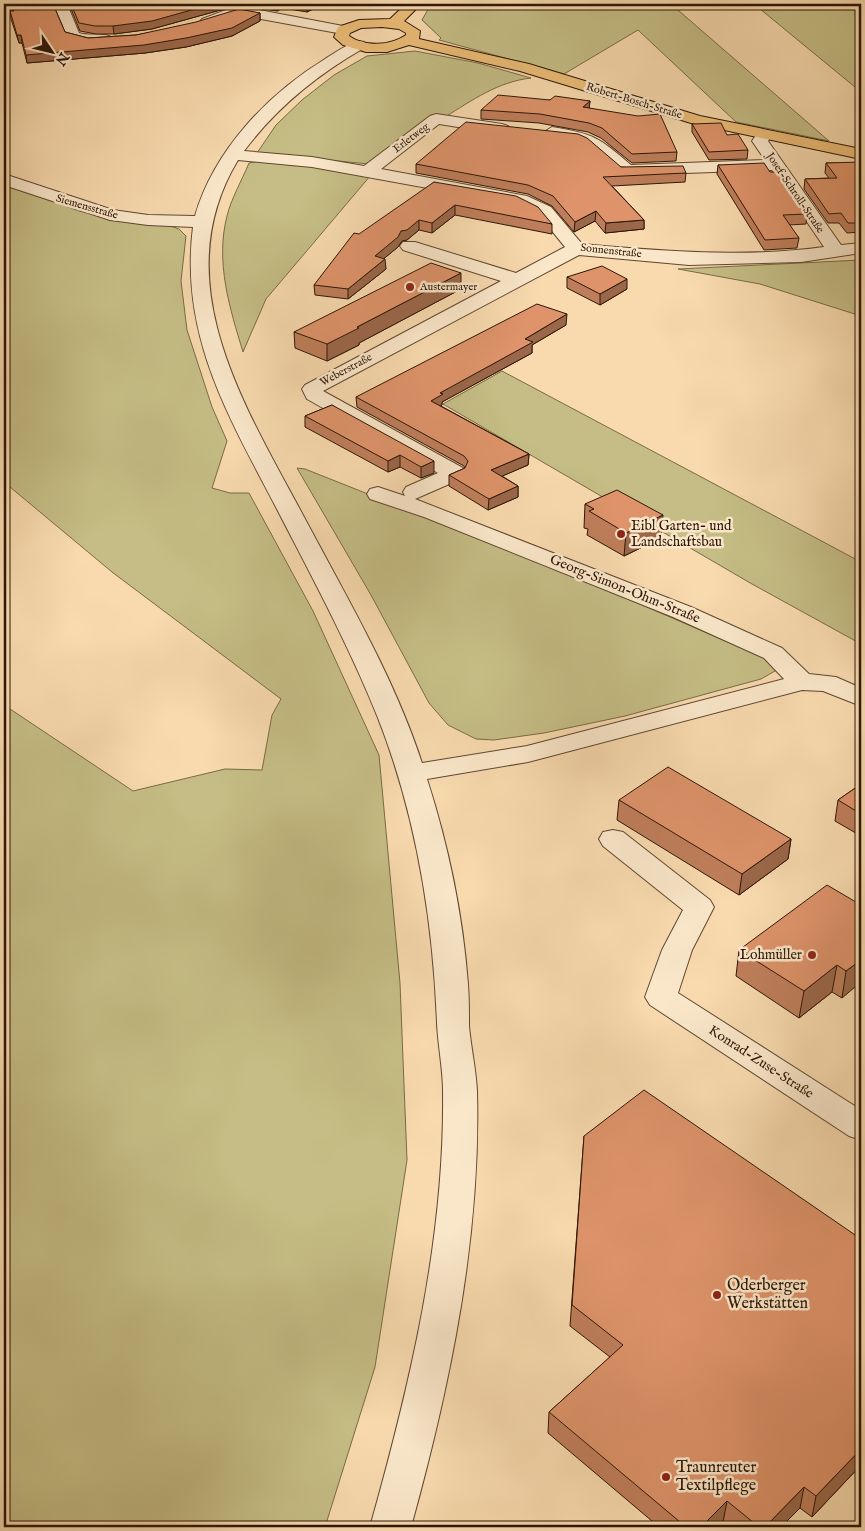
<svg xmlns="http://www.w3.org/2000/svg" width="865" height="1531" viewBox="0 0 865 1531" font-family="'IM FELL English',serif">
<rect width="100%" height="100%" fill="#f8daae"/>
<filter id="stains"><feTurbulence type="fractalNoise" baseFrequency=".004" numOctaves="4"/><feColorMatrix values="0 0 0 0 .2 0 0 0 0 .09 0 0 0 0 .02 0 0 0 .5 -.17"/></filter>
<radialGradient id="worn" r=".72"><stop offset=".6" stop-color="#630" stop-opacity="0"/><stop offset="1" stop-color="#630" stop-opacity=".3"/></radialGradient>
<!-- green -->
<path fill="#c5bd85" stroke="#796a46" d="M431,4H671L829,141L736,122L638,30L564,74L439,40L441,38L422,20Z
M754,4H861V92Z
M415,51L478,63L531,78C497,82 473,100 445,117L431,115L369,164L257,153L276,125L302,100L334,75L367,56Z
M264,160L317,166L371,175L266,299L243,352C230,309 215,262 227,216C231,199 242,180 249,163Z
M4,182L79,211L106,217L165,224L179,229L186,236L181,281L187,330L212,407L227,441L212,488L230,493H249L313,611L379,755L400,983L407,1160L375,1367L325,1527H4V705L133,791L225,769L262,770L272,715L281,699L112,572L4,482Z
M861,260V316L760,284L678,269Z
M502,371L861,562V644L752,584L443,404Z
M297,468L305,469L582,579L765,658L774,665L775,671L761,679L625,716L544,733L494,740L476,739L448,725L429,703L371,595Z"/>
<g fill="none" stroke-linecap="round" stroke-linejoin="round">
<!-- minor casing -->
<g stroke="#604730" stroke-width="2">
<path id="minor" d="M53,4H67L79,33C90,37 106,31 113,39C104,50 80,43 68,39Z
M242,4H261L254,9L343,26L350,30L343,34L239,15L207,26L200,22L202,19L226,10L227,6Z
M359,41L364,42L366,45L364,48C317,75 277,107 244,151L312,157L364,166L430,116L436,114L502,124L508,126L510,129L508,132L502,134L439,124L381,169L527,196L551,207L582,244C662,251 743,258 824,247L772,170L627,175L621,174L588,145L578,141L546,135L544,132L552,127C595,134 598,137 631,165L765,160L752,141L758,132L764,130L772,135L768,141L841,245L861,243V253L801,262L689,265L579,255L323,391L463,468L466,473L463,478L415,499L691,607L782,648L809,674L836,677L861,688V706L823,691L802,690L528,762L427,779C448,844 463,916 468,984C469,998 469,1012 469,1026C471,1048 476,1069 477,1091C481,1238 450,1386 411,1527H370C410,1385 445,1239 443,1091C443,1069 438,1046 437,1023C433,919 416,815 378,718C350,648 314,581 280,515C231,420 179,338 193,227L148,225L110,220L4,185V174L113,210L148,215L195,216C214,150 268,94 325,59C336,52 347,44 359,41ZM238,160L312,167L516,204L539,215L565,247L516,273L415,242H403L400,246L403,250L501,281L305,385L302,389L307,399L438,473L406,487L403,492L405,496L378,487L370,489L367,494L370,499L424,517L673,617L764,658L784,679L527,746L422,763C394,677 346,596 304,517C246,408 164,282 238,160Z
M613,830L623,832L710,900L714,907L692,950L678,993L861,1110V1140L849,1136L650,1005L645,997L662,950L683,910L603,846L599,839L603,832Z"/>
</g>
<!-- major casing -->
<g stroke="#2d1606" stroke-width="2">
<path id="major" d="M406,4H421L404,21L420,31L419,39L529,64L700,116L861,149V159L691,123L520,71L409,45L387,52H366L343,45L334,37L338,27L359,20L390,19ZM382,27L399,29L406,33V35C390,46 365,47 349,36L350,33L361,28Z"/>
</g>
<!-- minor -->
<use href="#minor" fill="#fae7ca" fill-rule="evenodd"/>
<!-- major -->
<use href="#major" fill="#ecbd77" fill-rule="evenodd"/>
</g>
<!-- wall -->
<path fill="#bf7e5b" stroke="#2d1606" d="M10,4H53L65,32L88,38L136,35L260,13V21L232,36L186,47L145,53L27,63L22,43H19L11,19L10,11H13Z
M69,4H233H227L224,9L152,29L114,34H96L80,31Z
M258,4H323L307,12L283,8L277,11L259,8Z
M550,100L590,101L589,108L677,152L676,161L632,163L601,138L588,132L539,123L481,119V110Z
M692,124L727,135L748,150L747,159L709,160L692,132Z
M826,163H861V232L847,233L839,223H828L804,189L805,179L829,178L825,173Z
M416,164L621,167L686,173L685,182L612,186L644,220V229L605,233L595,221L574,232L552,206L528,194L416,173Z
M718,165L770,172L807,214L806,224L789,225L799,238L797,248L764,250L717,174Z
M434,182L552,224V234L455,215L432,233L419,230L407,240L402,241L398,247L383,259L386,269L348,299L315,295L314,285Z
M567,277L627,289L600,305L567,288Z
M461,289L359,343V345L327,361L295,348L294,332Z
M566,325L532,345V353L442,402V405L441,406L529,454L528,465L502,476L518,486V497L488,510L449,486V475L465,468L464,466L357,407L356,397Z
M332,405L434,473L421,478L400,467L388,472L305,427V416Z
M585,504L661,538L624,556L587,535L588,529L584,528Z
M861,784V836L835,821L838,800Z
M619,800L791,839L788,859L739,895L617,820Z
M861,905L842,998L832,992L799,1018L736,976L739,950Z
M584,1136L861,1465L812,1517L800,1508L781,1527H729L723,1522L718,1527H659L548,1433L549,1412L610,1357L570,1326Z"/>
<!-- shaded-wall -->
<path fill="#9b674a" stroke="#2d1606" d="M213,4H227L224,9L152,29L114,34L113,26Z
M277,4H283V8L277,11Z
M306,4H323L307,12Z
M260,13V21L232,36L186,47L145,53L27,63L26,55Z
M17,35H21L22,43H19Z
M590,101L589,110L583,107Z
M455,205V215L432,233V223Z
M596,211L595,221L574,232L575,222Z
M419,220V230L407,240L402,241L398,247L375,266V256L401,231Z
M644,220V229L605,233L606,223Z
M385,259L386,269L348,299V289Z
M461,273V289L359,343V345L327,361V344L357,327Z
M627,279V289L600,305V294Z
M567,314L566,325L532,345V353L442,402V405L431,411V401L440,393L525,339Z
M529,454L528,465L491,481V470Z
M400,455V467L388,472V461Z
M434,461V473L421,478V467Z
M518,486V497L488,510L489,499Z
M663,515L661,538L624,556L626,533Z
M791,839L788,859L739,895L742,874Z
M861,960V982L842,998L846,971Z
M837,965L832,992L799,1018L804,991Z
M861,1449V1465L812,1517L816,1496Z
M804,1487L800,1508L781,1527H765Z
M727,1501L723,1522L718,1527H701Z"/>
<!-- building -->
<path fill="#de936a" stroke="#2d1606" d="M12,4H53L65,32L88,38L136,35L196,22L239,9L260,13L232,28L186,38L144,45L26,55L21,35H17L10,11H14Z
M71,4H213L152,21L113,26H95L79,23Z
M498,95L550,100L555,96L590,101L583,107L638,116L660,114L677,152L632,154L602,128L589,123L540,114L481,110Z
M466,122L578,134L587,138L621,167L683,166L686,173L603,177L644,220L606,223L596,211L575,222L553,196L528,185L416,164Z
M721,123L727,135L738,134L748,150L709,152L692,124Z
M861,162V223H848L841,213L829,214L805,179L837,178L826,163Z
M764,163L770,172H778L807,214L783,215L799,238L765,240L718,165Z
M434,182L516,196L538,207L552,224L455,205L432,223L419,220L407,230L401,231L398,237L375,256L385,259L348,289L314,285L354,233L359,234Z
M431,263L461,273L357,327L359,328L327,344L294,332Z
M602,266L627,279L600,294L567,277Z
M537,304L567,314L525,339L533,342L440,393L443,394L431,401L529,454L491,470L518,486L489,499L449,475L465,468L468,461L464,456L356,397Z
M332,405L434,461L421,467L400,455L388,461L305,416Z
M617,490L663,515L626,533L589,511L594,509L585,504Z
M668,767L791,839L742,874L619,800Z
M861,784V814L838,800Z
M827,885L861,905V960L846,971L837,965L804,991L739,950Z
M644,1090L861,1239V1449L816,1496L804,1487L765,1527H759L727,1501L701,1527H686L549,1412L623,1345L572,1305L584,1136Z"/>
<!-- markers -->
<g fill="#8f2418" stroke="#fae7ca" stroke-width="2">
<circle cx="410" cy="287" r="5"/>
<circle cx="621" cy="534" r="5"/>
<circle cx="812" cy="955" r="5"/>
<circle cx="717" cy="1295" r="5"/>
<circle cx="666" cy="1477" r="5"/>
</g>
<g text-anchor="middle" dominant-baseline="central" stroke-width="5" stroke-linejoin="round" paint-order="stroke">
<!-- far-street labels -->
<g font-size="11" fill="#2d1606" stroke="#fae7ca">
<text transform="translate(634 101) rotate(17)">Robert-Bosch-Straße</text>
<text transform="translate(411 138) rotate(-37)">Erletweg</text>
<text transform="translate(795 193) rotate(56)">Josef-Schroll-Straße</text>
<text transform="translate(87 207) rotate(16)">Siemensstraße</text>
<text transform="translate(611 251) rotate(6)">Sonnenstraße</text>
<text transform="translate(346 370) rotate(-28)">Weberstraße</text>
</g>
<!-- far-poi labels -->
<g font-size="11" fill="#2d1606" stroke="#fae7ca" text-anchor="start">
<text x="420" y="287">Austermayer</text>
</g>
<!-- poi labels -->
<g font-size="14" fill="#2d1606" stroke="#fae7ca" text-anchor="start">
<text x="631" y="526">Eibl Garten- und<tspan x="631" dy="16">Landschaftsbau</tspan></text>
<text x="802" y="955" text-anchor="end">Lohmüller</text>
</g>
<!-- street labels -->
<g font-size="14" fill="#2d1606" stroke="#fae7ca">
<text transform="translate(625 589) rotate(22)">Georg-Simon-Ohm-Straße</text>
<text transform="translate(761 1062) rotate(33)">Konrad-Zuse-Straße</text>
</g>
<!-- near-poi labels -->
<g font-size="16" fill="#2d1606" stroke="#fae7ca" text-anchor="start">
<text x="727" y="1286">Oderberger<tspan x="727" dy="18">Werkstätten</tspan></text>
<text x="676" y="1468">Traunreuter<tspan x="676" dy="18">Textilpflege</tspan></text>
</g>
</g>
<!-- margin -->
<rect width="865" height="1531" fill="none" stroke="#f8daae" stroke-width="20"/>
<rect x="5" y="5" width="855" height="1521" fill="none" stroke="#2d1606" stroke-width="2.5"/>
<rect x="10" y="10" width="845" height="1511" fill="none" stroke="#2d1606"/>
<!-- north arrow -->
<g transform="translate(52 52) rotate(125)" stroke="#fae7ca" stroke-width="4" paint-order="stroke">
<path d="M0-4L9 19L0 12L-9 19Z" fill="#2d1606"/>
<text y="-8" font-size="14" font-weight="bold" text-anchor="middle" fill="#2d1606">N</text>
</g>
<rect width="100%" height="100%" filter="url(#stains)"/>
<rect width="100%" height="100%" fill="url(#worn)"/>
</svg>
